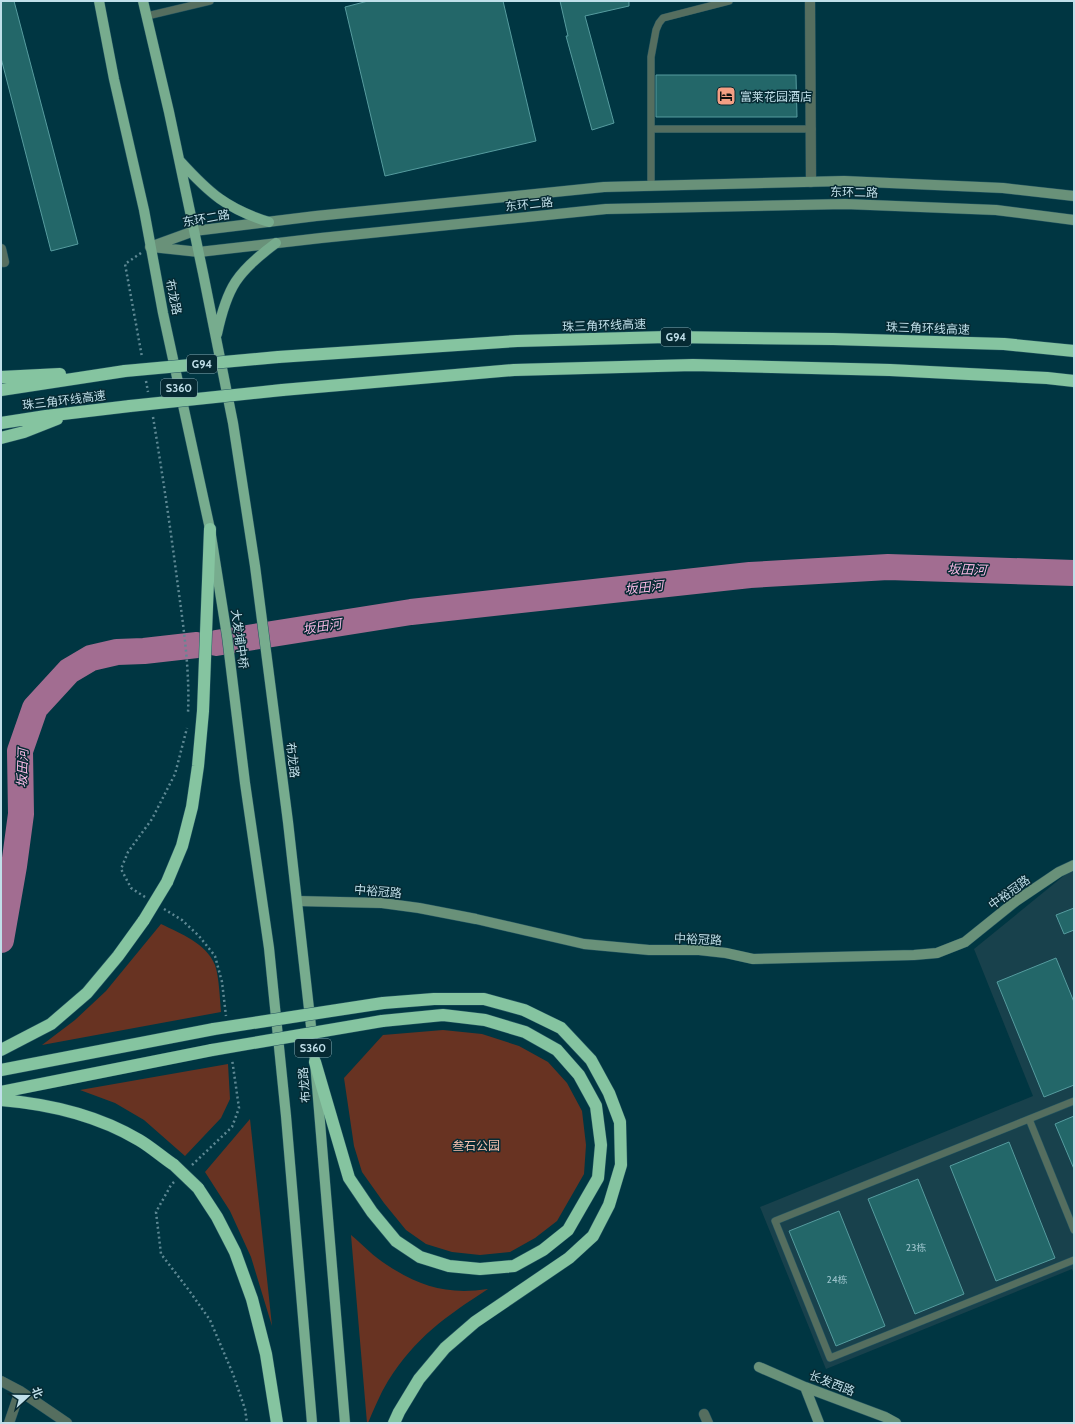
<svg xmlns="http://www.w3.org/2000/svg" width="1075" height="1424" viewBox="0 0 1075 1424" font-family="Cabin,'Noto Sans SC',sans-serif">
<rect width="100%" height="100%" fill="#003642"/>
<!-- built -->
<path fill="#18414c" d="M1074,871V1274L1072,1269L826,1369L760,1207L1033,1096L974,949L1066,874Z"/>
<!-- green -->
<path fill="#683322" d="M161,924C181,934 206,943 215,965C219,976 220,1000 221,1012L42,1045L75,1020L106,991Z
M443,1030L482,1034L519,1046L548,1062L567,1083L582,1111L586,1145L584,1174L557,1221L535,1238L510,1252L480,1255L452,1252L426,1244L406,1230L384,1203L362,1172L354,1146L344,1078L383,1035Z
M228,1064L230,1099L221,1118L185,1156L144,1120L115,1103L80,1090Z
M250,1119L272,1326L251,1257L230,1211L205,1172Z
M351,1235C363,1245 374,1257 387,1265C421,1287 448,1295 488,1289C445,1317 416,1337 388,1381C380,1394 374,1409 368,1423H367Z"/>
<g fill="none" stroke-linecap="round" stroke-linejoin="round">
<!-- river -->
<path stroke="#a26d91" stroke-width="26" d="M216,643L411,612L750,575L888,567L1074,573
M1,940L14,866L21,814L20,751L35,708L69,671L91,658L117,652L144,651L197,645"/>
</g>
<!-- building -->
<path fill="#236769" stroke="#569c9f" d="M1,1H14L78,244L51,251L1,58Z
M368,1H503L536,141L385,176L345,7Z
M560,1H629V6L585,16L614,123L592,130L566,36H568Z
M656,75H796L797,117H656Z
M1074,908V930L1064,934L1056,915Z
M1056,958L1074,1002V1085L1044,1097L997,982Z
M1074,1116V1169L1055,1124Z
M1009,1142L1055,1258L996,1281L950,1166Z
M918,1179L964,1294L915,1314L868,1199Z
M839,1211L885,1326L836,1346L789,1231Z"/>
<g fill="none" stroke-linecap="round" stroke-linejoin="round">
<!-- lane casing -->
<g stroke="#235460" stroke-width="8">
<path id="lane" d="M147,16L210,1
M651,129H812
M651,187V57L656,30L659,23L663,18L729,1
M1074,1101L775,1221L830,1358L1074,1260
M1029,1119L1074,1230"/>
</g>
<!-- street casing -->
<g stroke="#235460" stroke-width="11">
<path id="street" d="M810,1L811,182
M1,249L4,262
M1,1381L20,1391L67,1423
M704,1414L708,1423
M9,1423L20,1391"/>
</g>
<!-- secondary casing -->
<g stroke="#235460" stroke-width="11">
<path id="secondary" d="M150,247L194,231L316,216L604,187L844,181L1003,188L1074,196
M152,247L199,252L321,238L606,209L845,204L996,210L1074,220
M297,901L382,903L419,908L476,919L584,944L649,950H699L726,953L753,959L914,955L937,953L965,942L1016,901L1059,872L1074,865
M759,1367L805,1387L885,1417L896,1423
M805,1387L819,1423"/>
</g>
<!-- primary casing -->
<g stroke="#235460" stroke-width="11">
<path id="primary" d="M99,1L114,79L144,210L163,313L210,529L227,636L245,783L269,948L286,1116L312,1423
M143,1L169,112L203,273L233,423L255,566L288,822L315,1062L345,1423
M180,161C209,193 227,209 269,222
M217,334C227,287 237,272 276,243"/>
</g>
<!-- highway casing -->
<g stroke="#235460" stroke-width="13">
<path id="highway" d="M278,357L517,341L667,337L833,339L1004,344L1074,351
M1,377L60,374
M1,390L125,371
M282,390L514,370L693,365L890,370L1047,378L1074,381
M1,423L46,416L130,406
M1,438L24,432L57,419
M167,882L182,846L192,807L198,766L203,711L210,529
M383,1003L434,999H484L524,1010L561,1028L591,1060L609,1093L620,1122L621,1165L609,1205L593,1236L569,1258L475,1322L445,1348L419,1379L399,1412L394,1423
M1,1050L51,1024L87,993L118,956L144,920
M315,1062L349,1178L372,1212L396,1241L420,1257L449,1266L480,1269L514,1266L543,1250L568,1230L598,1178L601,1145L596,1106L579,1075L557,1050L525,1032L485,1020L443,1015L382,1021
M1,1070L214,1029
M1,1092L212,1050
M1,1100C49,1104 97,1115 139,1140C151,1147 162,1157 174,1165
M198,1188L217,1217L235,1252L252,1299L266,1354L277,1423"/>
</g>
<!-- path -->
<path stroke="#5e8994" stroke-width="2.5" stroke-dasharray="2 3" stroke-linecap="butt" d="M141,253L125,264L142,357
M146,381L148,392
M153,417C162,471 170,525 177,579C183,624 190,668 188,713
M145,897L131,888L121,869L128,852L152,819L175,774L187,728
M164,909L182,920L199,936L215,956L222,982L226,1016
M192,1165L232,1127L239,1108L232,1059
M174,1182L171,1185L156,1212L161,1254L188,1289L210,1320L233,1374L245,1409L247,1423"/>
<!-- lane -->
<use href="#lane" stroke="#556e5f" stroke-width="7"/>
<!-- street -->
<use href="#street" stroke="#556e5f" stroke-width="10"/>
<!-- secondary -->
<use href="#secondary" stroke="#699179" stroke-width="10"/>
<!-- primary -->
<use href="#primary" stroke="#77ac8e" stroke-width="10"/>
<!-- highway -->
<use href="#highway" stroke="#85c4a0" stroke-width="12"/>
<!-- highway-bridge casing -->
<g stroke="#235460" stroke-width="13" stroke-linecap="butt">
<path id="highway-bridge" d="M125,371L278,357
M130,406L282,390
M144,920L167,882
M214,1029L383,1003
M212,1050L382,1021
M174,1165L198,1188"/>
</g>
<!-- highway-bridge -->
<use href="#highway-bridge" stroke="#85c4a0" stroke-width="12"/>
</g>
<!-- icons -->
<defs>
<g id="hotel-square" transform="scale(1)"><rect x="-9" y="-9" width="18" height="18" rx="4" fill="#f39f84" stroke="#062a33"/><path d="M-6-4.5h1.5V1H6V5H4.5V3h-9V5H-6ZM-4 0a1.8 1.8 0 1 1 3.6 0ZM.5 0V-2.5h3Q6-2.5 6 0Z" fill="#111"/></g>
</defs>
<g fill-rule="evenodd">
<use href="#hotel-square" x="726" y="96"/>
</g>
<g text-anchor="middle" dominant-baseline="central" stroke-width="3" stroke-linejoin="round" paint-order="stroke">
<!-- number labels -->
<g font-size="10" fill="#99c1c9">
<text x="916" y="1247">23栋</text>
<text x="837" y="1279">24栋</text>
</g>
<!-- shield labels -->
<g fill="#062a33" stroke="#88a9b2" stroke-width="1">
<rect x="661" y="328" width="30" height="18" rx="3"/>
<rect x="187" y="355" width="30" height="18" rx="3"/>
<rect x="161" y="379" width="36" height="18" rx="3"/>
<rect x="295" y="1039" width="36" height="18" rx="3"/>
</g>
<g font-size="11" font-weight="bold" fill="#c0dfe9">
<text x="676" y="337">G94</text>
<text x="202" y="364">G94</text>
<text x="179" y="388">S360</text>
<text x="313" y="1048">S360</text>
</g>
<!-- poi labels -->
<g font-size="12" fill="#c0dfe9" stroke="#062a33" text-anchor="start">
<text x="740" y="96">富莱花园酒店</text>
</g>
<!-- street labels -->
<g font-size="12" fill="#c0dfe9" stroke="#062a33">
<text transform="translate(854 192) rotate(1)">东环二路</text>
<text transform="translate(529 204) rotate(-6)">东环二路</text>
<text transform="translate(206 218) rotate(-10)">东环二路</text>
<text transform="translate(174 297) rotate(78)">布龙路</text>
<text transform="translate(604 325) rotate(-2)">珠三角环线高速</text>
<text transform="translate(928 328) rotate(2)">珠三角环线高速</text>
<text transform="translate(64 400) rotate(-7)">珠三角环线高速</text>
<text transform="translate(240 639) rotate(82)">大发埔中桥</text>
<text transform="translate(293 760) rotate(83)">布龙路</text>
<text transform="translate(378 891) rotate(5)">中裕冠路</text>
<text transform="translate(1009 892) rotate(-36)">中裕冠路</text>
<text transform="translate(698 939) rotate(3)">中裕冠路</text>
<text transform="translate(304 1085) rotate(-95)">布龙路</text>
<text transform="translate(832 1383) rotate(21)">长发西路</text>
</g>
<!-- park labels -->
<g font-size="12" fill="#f8c2b0" stroke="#062a33">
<text x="476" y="1145">叁石公园</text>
</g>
<!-- water labels -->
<g font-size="13" font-style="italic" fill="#f7b8e3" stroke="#062a33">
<text transform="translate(967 569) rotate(2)">坂田河</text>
<text transform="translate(644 587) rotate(-6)">坂田河</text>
<text transform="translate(322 626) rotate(-9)">坂田河</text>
<text transform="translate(22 768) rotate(-88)">坂田河</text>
</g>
</g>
<!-- border -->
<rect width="1075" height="1424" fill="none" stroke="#c0dfe9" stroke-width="4"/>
<!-- north arrow -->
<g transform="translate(28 1396) rotate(69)" stroke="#062a33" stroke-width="3" paint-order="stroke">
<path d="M0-3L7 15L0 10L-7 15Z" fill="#c0dfe9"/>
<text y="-6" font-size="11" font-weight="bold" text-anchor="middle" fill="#c0dfe9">北</text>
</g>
</svg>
